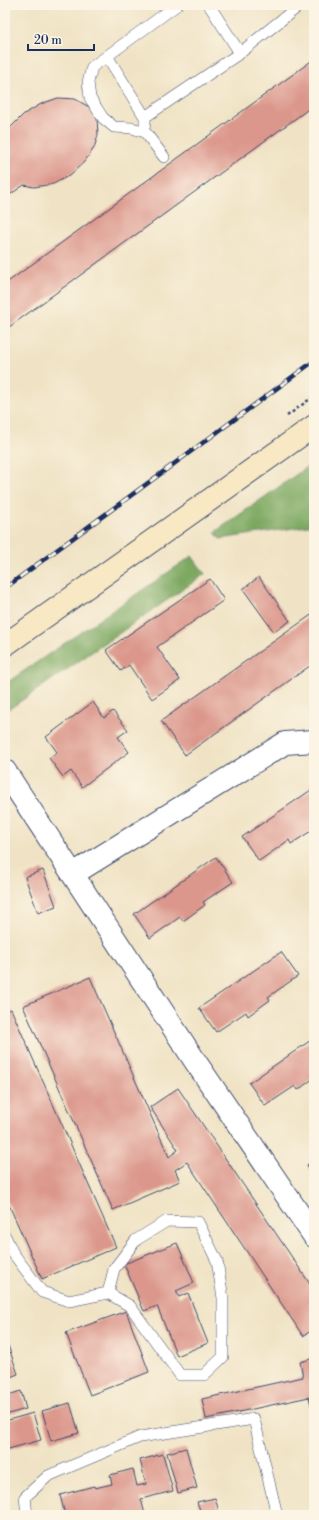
<svg xmlns="http://www.w3.org/2000/svg" width="319" height="1520" viewBox="0 0 319 1520" font-family="'Libre Bodoni',serif">
<rect width="100%" height="100%" fill="#fcf5e5"/>
<filter id="ink" filterUnits="userSpaceOnUse"><feTurbulence type="fractalNoise" baseFrequency=".025" numOctaves="2"/><feDisplacementMap in="SourceGraphic" scale="8" xChannelSelector="R" yChannelSelector="G"/><feConvolveMatrix kernelMatrix="1 2 1 2 8 2 1 2 1" color-interpolation-filters="sRGB"/></filter>
<filter id="wash" filterUnits="userSpaceOnUse"><feTurbulence type="fractalNoise" baseFrequency=".012" numOctaves="4" result="noise"/><feDisplacementMap in="SourceGraphic" scale="16" xChannelSelector="R" yChannelSelector="G"/><feGaussianBlur stdDeviation="0.9" result="paint"/><feColorMatrix in="noise" values="0 0 0 0 0 0 0 0 0 0 0 0 0 0 0 0 0 1.4 0 .05"/><feComposite in="paint" operator="in"/></filter>
<g filter="url(#wash)">
<rect width="100%" height="100%" fill="#f0e3c5"/>
<!-- forest -->
<path fill="#7ca861" stroke="#4c6c60" d="M314,462V525L220,539L215,532Z
M192,556L205,574L5,712V684Z"/>
<g id="blocks">
<!-- building -->
<path fill="#dc978c" d="M314,59V105L5,330V284Z
M58,98L75,99L91,108L97,118L98,135L94,148L84,162L70,175L53,184L34,187L24,185L5,198V177L6,176L5,175V138L9,129L24,114L41,104Z
M259,577L290,621L274,632L243,589Z
M210,579L224,600L157,647L180,680L152,699L129,665L121,671L106,650Z
M314,613V663L185,755L161,721Z
M93,702L104,718L113,711L128,730L118,737L129,752L82,787L71,771L63,777L49,758L57,752L46,737Z
M314,788V824L311,825L314,829L291,844L289,840L259,861L242,837Z
M216,857L233,882L203,902L205,905L183,921L180,917L150,938L134,914Z
M43,870L56,906L38,913L25,877Z
M281,952L298,976L268,997L270,1000L248,1016L246,1012L216,1032L199,1008Z
M90,977L169,1157L178,1150L150,1107L178,1088L314,1290V1301L309,1304L314,1311V1329L303,1336L187,1162L175,1170L180,1181L113,1210L23,1006Z
M11,1009L116,1247L42,1279L5,1196V1011Z
M314,1038V1078L298,1090L295,1086L265,1106L249,1083Z
M314,1161V1175L307,1165Z
M177,1243L194,1283L176,1291L179,1297L188,1293L208,1343L177,1356L157,1306L144,1311L124,1264Z
M126,1311L149,1372L90,1395L66,1333Z
M5,1337L18,1374L5,1379Z
M314,1358V1417L309,1397L206,1419L202,1399L303,1377L300,1362Z
M21,1391L26,1409L5,1415V1396Z
M70,1403L79,1433L51,1441L42,1411Z
M33,1413L41,1440L5,1450V1421Z
M186,1448L197,1488L178,1493L167,1453Z
M163,1454L173,1491L141,1499L145,1514L120,1515L119,1512L105,1515H65L60,1495L94,1486L95,1488L112,1484L110,1475L133,1469L137,1486L146,1484L140,1460Z
M215,1498L220,1515H181L200,1510L197,1502Z"/>
</g>
</g>
<g filter="url(#ink)">
<use href="#blocks" fill-opacity="0" stroke="#3b4a6d" stroke-width="1"/>
<g fill="none" stroke-linecap="round" stroke-linejoin="round">
<!-- lane casing -->
<g stroke="#3b4a6d" stroke-width="12">
<path id="lane" d="M240,53L300,5
M107,56L145,117V125
M145,117L240,53L209,5
M164,157L145,132L132,128L114,127L103,118L90,98L88,82L92,67L177,5
M5,1236L13,1253L42,1292L69,1301L108,1293L130,1306L180,1375H204L223,1357V1298L217,1261L198,1222L167,1221L136,1240L114,1269L108,1293
M27,1515L25,1497L48,1476L140,1437L254,1419L277,1515"/>
</g>
<!-- street casing -->
<g stroke="#3b4a6d" stroke-width="24">
<path id="street" d="M5,771L195,1061L314,1236
M73,874L285,743L314,741"/>
</g>
<!-- secondary casing -->
<g stroke="#3b4a6d" stroke-width="24">
<path id="secondary" d="M5,645L314,426"/>
</g>
<!-- path -->
<path stroke="#3b4a6d" stroke-width="2.5" stroke-dasharray="3 3" stroke-linecap="butt" d="M287,416L314,396"/>
<!-- lane -->
<use href="#lane" stroke="#fff" stroke-width="11"/>
<!-- street -->
<use href="#street" stroke="#fff" stroke-width="22"/>
<!-- secondary -->
<use href="#secondary" stroke="#f8e8c3" stroke-width="22"/>
<!-- rail casing -->
<g stroke="#1b2f5e" stroke-width="4.5">
<path id="rail" d="M5,588L314,361"/>
</g>
<!-- rail -->
<use href="#rail" stroke="#fcf5e5" stroke-width="3" stroke-dasharray="9" stroke-linecap="butt"/>
</g>
</g>
<!-- margin -->
<rect width="319" height="1520" fill="none" stroke="#fcf5e5" stroke-width="20"/>
<!-- scale -->
<path d="M28 44v6h66v-6" fill="none" stroke="#1b2f5e" stroke-width="2"/>
<text x="34" y="44" font-size="12" fill="#1b2f5e" stroke="#fcf5e5" stroke-width="3" paint-order="stroke">20 m</text>
</svg>
